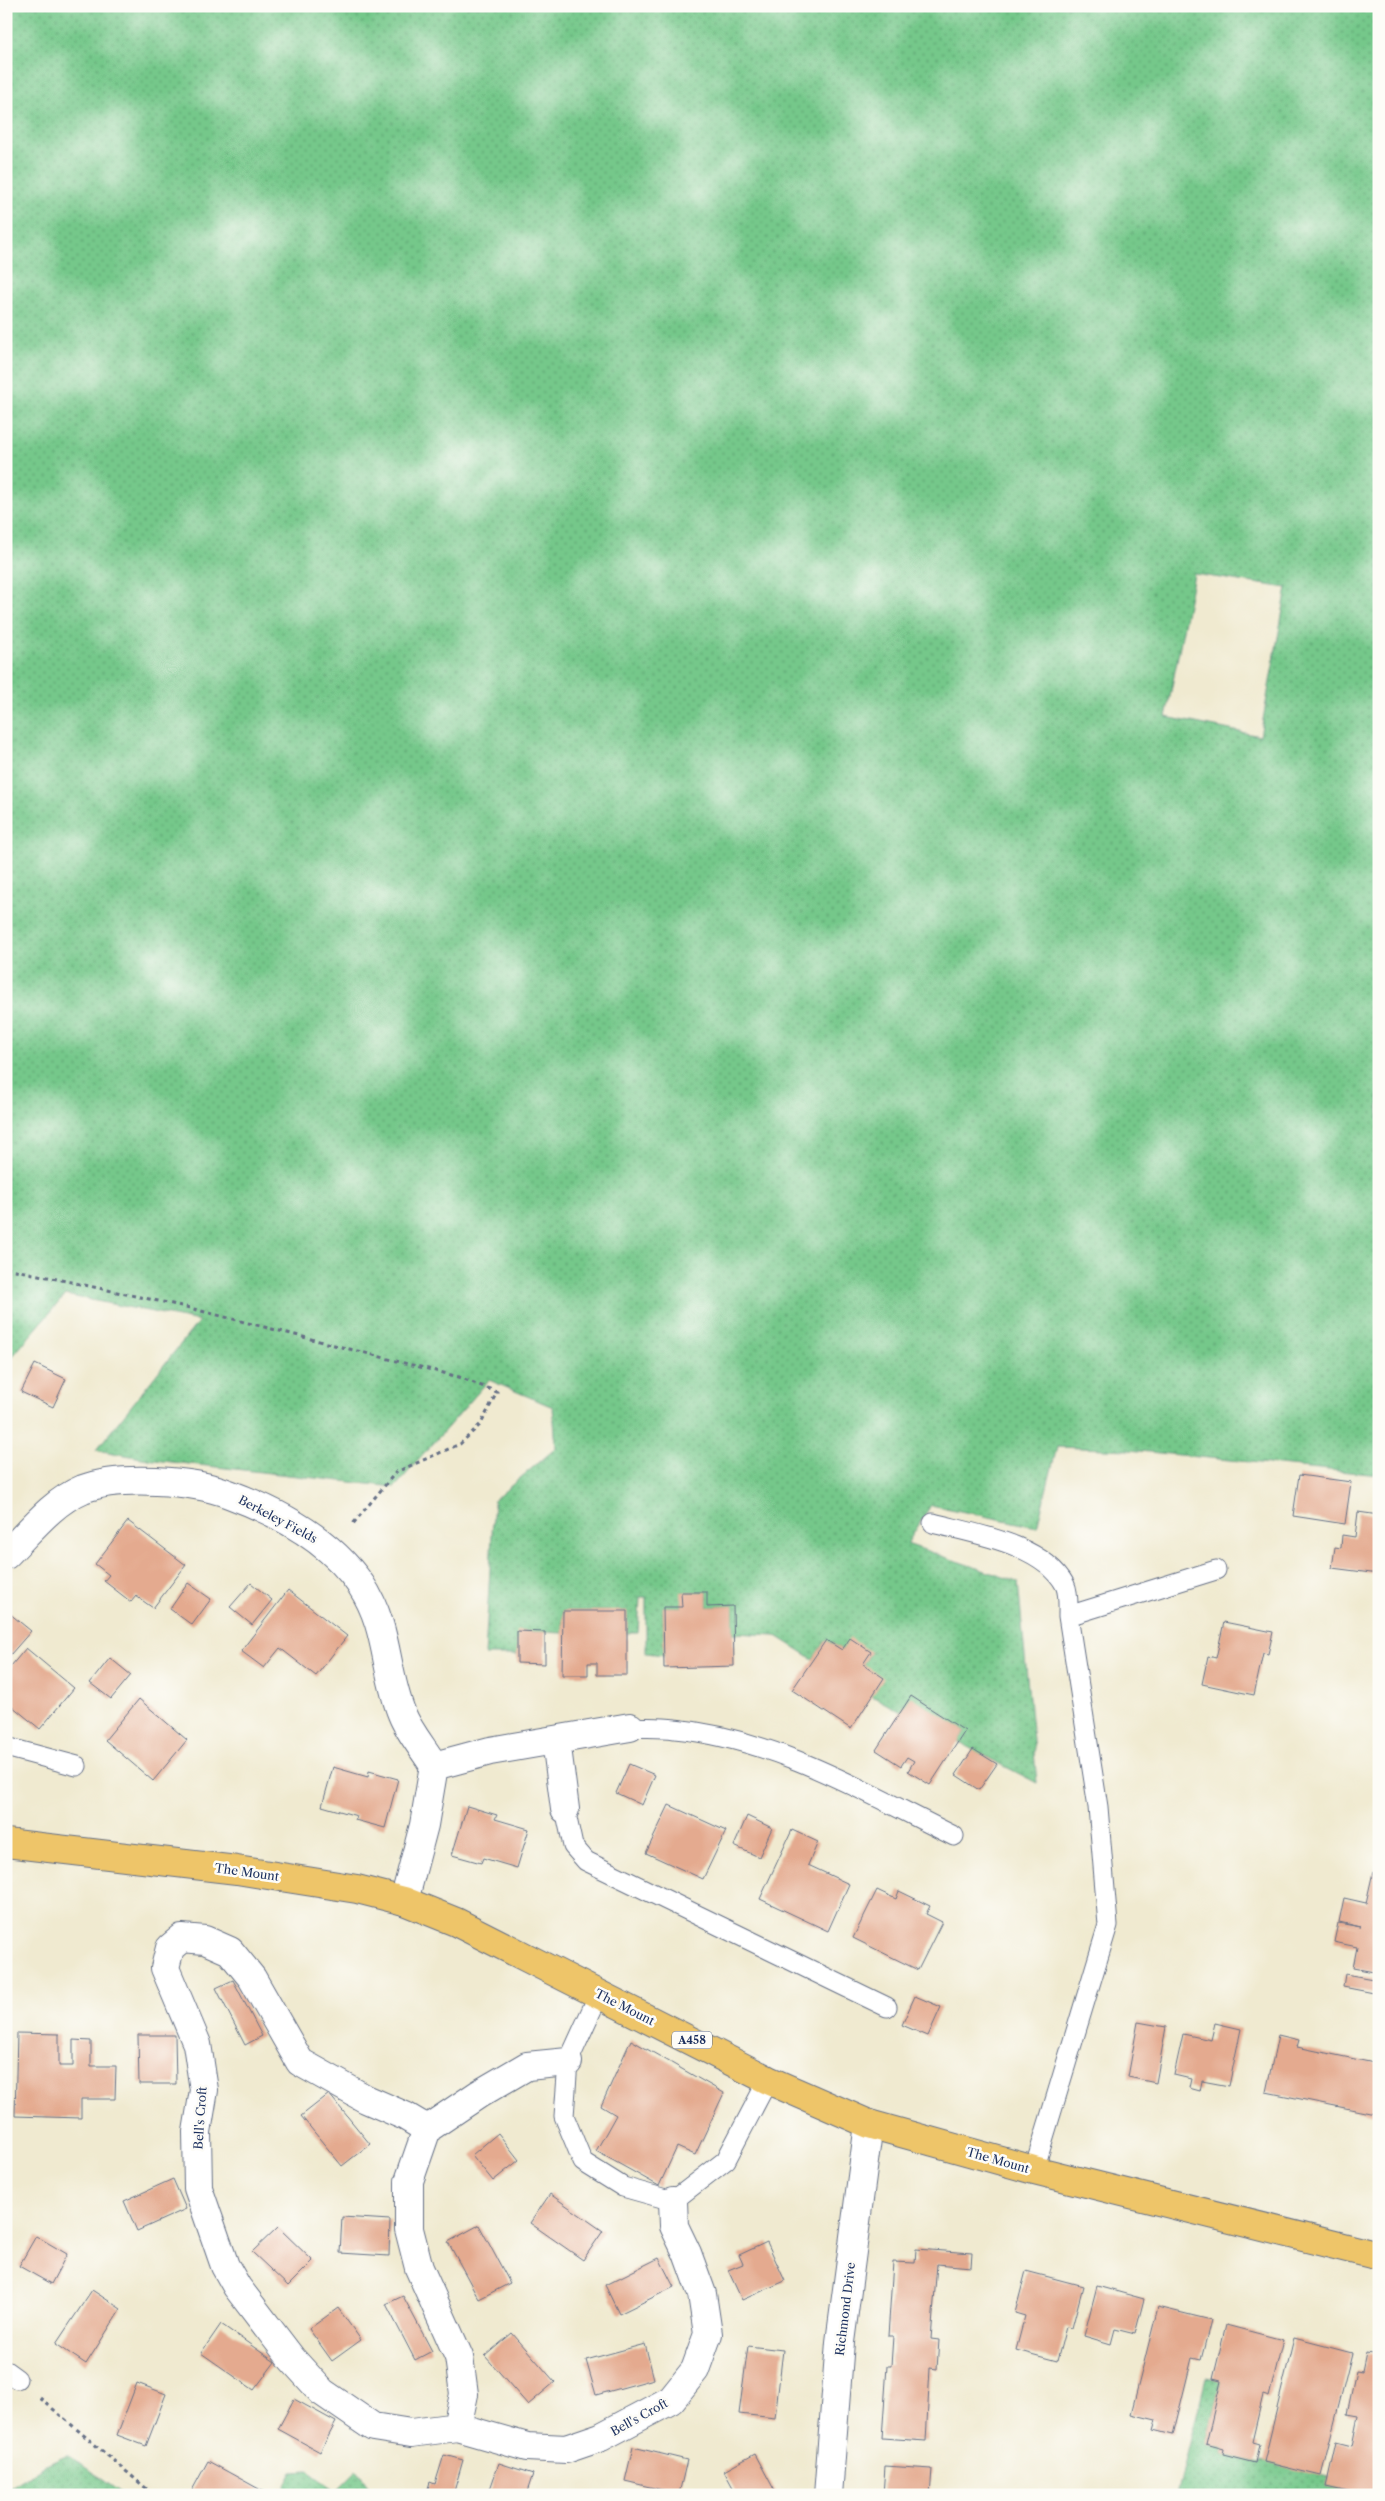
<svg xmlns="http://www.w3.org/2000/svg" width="1385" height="2501" viewBox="0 0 1385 2501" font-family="'Libre Caslon Text',serif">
<defs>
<pattern id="grass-dots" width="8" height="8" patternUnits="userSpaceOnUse" patternTransform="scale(1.25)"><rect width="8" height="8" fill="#75c88a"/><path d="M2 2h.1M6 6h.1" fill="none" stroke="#5fa374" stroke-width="1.8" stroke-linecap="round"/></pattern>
</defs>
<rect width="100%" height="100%" fill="#fdfcf7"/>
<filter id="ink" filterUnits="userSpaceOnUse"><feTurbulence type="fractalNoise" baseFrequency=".02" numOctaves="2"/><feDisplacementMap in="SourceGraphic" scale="10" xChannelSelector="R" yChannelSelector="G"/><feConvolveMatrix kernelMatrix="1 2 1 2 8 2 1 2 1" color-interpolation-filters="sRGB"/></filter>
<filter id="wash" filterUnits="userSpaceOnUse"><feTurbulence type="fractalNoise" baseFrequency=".0096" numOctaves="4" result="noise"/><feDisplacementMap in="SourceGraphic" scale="20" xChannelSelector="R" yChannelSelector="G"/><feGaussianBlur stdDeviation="1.12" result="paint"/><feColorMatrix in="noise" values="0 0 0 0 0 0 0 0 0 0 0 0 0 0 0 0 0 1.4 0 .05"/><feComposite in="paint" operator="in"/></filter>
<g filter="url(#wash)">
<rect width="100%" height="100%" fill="#f0ead0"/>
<!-- grass -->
<path fill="url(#grass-dots)" stroke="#487c74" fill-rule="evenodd" d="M6,6H1379V1475L1129,1450L1057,1447L1037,1527L931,1505L907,1544L1018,1582L1037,1783L958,1742L965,1731L911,1697L901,1712L872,1696L863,1664L871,1652L842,1650L826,1640L813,1659L775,1635L733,1633V1606L707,1607V1592H682V1607H663L664,1655L646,1653V1597H640L638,1633H627V1611H563V1633L518,1631L517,1655H485L494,1500L556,1448L553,1407L489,1380L395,1487L154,1460L96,1450L199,1321L65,1295L6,1364ZM1194,574L1287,588L1260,736L1166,717Z
M1206,2378L1221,2381L1206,2444L1224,2449L1223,2455L1260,2464L1261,2461L1328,2477L1326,2487L1362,2495H1177Z
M68,2455L124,2495H6V2490L44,2466Z
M357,2470L374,2495H280L292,2472L308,2471L336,2491Z"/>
<g id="blocks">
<!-- building -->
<path fill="#e4aa8f" d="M35,1364L66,1379L53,1407L21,1392Z
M1299,1475L1351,1482L1345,1524L1293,1516Z
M1358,1512L1379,1515V1574L1332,1568L1335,1547L1341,1548L1342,1535L1355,1537Z
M128,1521L186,1565L153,1608L136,1596L131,1602L104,1581L109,1575L95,1564Z
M188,1583L211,1599L192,1625L170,1609Z
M251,1583L272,1600L252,1625L230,1607Z
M288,1590L347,1636L316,1676L280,1648L264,1668L241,1651Z
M681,1592H707V1607L733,1606L734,1666L664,1668L663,1607H682Z
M563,1611H627V1675H597V1663H588V1675H562Z
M9,1613L31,1631L10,1655L6,1651V1616Z
M1224,1622L1273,1632L1268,1654L1263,1653L1254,1695L1202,1684L1208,1656L1216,1658Z
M517,1631L545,1632V1664L517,1663Z
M850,1638L871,1652L863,1664L884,1678L851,1729L792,1690L826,1640L842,1650Z
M26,1648L74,1688L40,1729L6,1701V1672Z
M110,1658L131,1675L111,1699L90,1683Z
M911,1696L965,1731L930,1785L908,1771L914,1761L907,1757L901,1766L876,1750Z
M139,1699L187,1740L153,1781L105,1740Z
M973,1749L997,1764L979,1790L956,1775Z
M629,1764L655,1775L642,1805L616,1793Z
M333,1767L368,1777L369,1771L398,1779L385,1828L355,1820L357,1816L322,1806Z
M669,1805L726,1831L703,1879L646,1853Z
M467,1806L497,1815L495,1819L529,1829L517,1868L483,1858L481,1863L452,1855Z
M747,1816L772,1828L759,1857L734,1846Z
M792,1830L818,1842L808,1865L849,1884L828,1931L760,1899Z
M1373,1872L1379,1873V1973L1353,1968L1357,1947L1334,1942L1338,1923L1361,1927L1339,1922L1344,1898L1366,1903Z
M877,1890L896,1899L899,1891L930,1906L926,1914L942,1922L918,1970L853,1938Z
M1345,1974L1379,1980V1994L1343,1987Z
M233,1980L262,2036L245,2045L216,1988Z
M915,1996L941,2007L928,2036L902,2025Z
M1138,2022L1166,2027L1156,2083L1128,2077Z
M1215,2023L1241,2029L1229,2086L1202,2081L1200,2091L1189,2088L1191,2079L1174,2075L1183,2034L1211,2040Z
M17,2033L59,2034V2066H73V2040L91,2041V2066H116L115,2099H81V2118L15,2116Z
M138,2035H175L176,2084H139Z
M1278,2035L1299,2040L1297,2047L1379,2064V2098L1375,2114L1266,2092Z
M631,2040L724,2093L695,2155L677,2147L659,2186L596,2151L616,2115L601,2106Z
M329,2094L370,2144L342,2166L301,2116Z
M498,2133L519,2160L493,2181L472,2155Z
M173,2179L186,2209L137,2231L124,2201Z
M550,2194L603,2231L583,2260L530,2223Z
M342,2217L390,2220L389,2256L340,2253Z
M479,2225L510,2283L479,2299L448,2242Z
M278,2227L313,2261L288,2286L252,2252Z
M36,2236L67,2254L51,2284L19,2266Z
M767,2242L785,2281L742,2300L728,2270L743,2264L739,2255Z
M916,2249L972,2253L971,2267L937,2264L931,2339L939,2340L937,2369L930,2368L926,2441L882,2438L887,2366H891L893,2336H888L893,2262L915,2263Z
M659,2258L674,2287L619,2314L605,2285Z
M1026,2271L1083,2286L1072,2328L1066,2327L1057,2361L1016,2350L1025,2316L1015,2313Z
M1097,2286L1144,2299L1135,2334L1115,2329L1111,2344L1084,2336Z
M92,2290L121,2309L86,2364L56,2344Z
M403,2296L432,2351L415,2360L386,2304Z
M1158,2307L1211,2320L1201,2360L1192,2358L1173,2435L1153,2430L1156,2420L1131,2414Z
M338,2308L361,2340L332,2361L309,2329Z
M221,2324L275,2362L254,2390L201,2353Z
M1226,2325L1283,2340L1269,2397L1263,2395L1252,2442L1259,2444L1255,2463L1223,2455L1224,2449L1206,2444L1221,2381L1213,2379Z
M512,2333L555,2382L528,2405L485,2356Z
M1294,2338L1352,2353L1321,2476L1264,2462Z
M645,2344L654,2379L596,2395L586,2360Z
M748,2346L783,2350L775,2418L739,2414Z
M1366,2353L1379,2355V2495H1362L1326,2487L1336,2442L1352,2446L1358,2416L1347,2414L1356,2371L1362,2372Z
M137,2383L166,2394L146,2446L117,2435Z
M294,2399L336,2422L320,2452L278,2429Z
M633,2447L687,2460L679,2494L625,2481Z
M755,2454L777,2495H737L724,2471Z
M444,2455L463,2460L453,2495H426L430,2482L435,2484Z
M208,2461L270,2495H192L190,2494Z
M499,2463L533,2474L526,2495H488Z
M885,2466L932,2469L930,2495H883Z"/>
</g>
</g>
<g filter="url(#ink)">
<use href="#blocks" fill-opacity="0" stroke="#667086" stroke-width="1"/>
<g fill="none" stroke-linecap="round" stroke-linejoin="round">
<!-- lane casing -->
<g stroke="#667086" stroke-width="21">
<path id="lane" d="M933,1523C975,1534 1043,1544 1065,1585C1069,1593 1068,1607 1068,1616
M630,1727C645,1728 660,1727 675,1729C776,1739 865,1792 954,1836
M6,1747L77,1766
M565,1809L573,1846L586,1861L887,2007
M599,1994L568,2062L564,2116L583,2162L623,2187L673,2201L726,2160L768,2080
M1034,2170L1108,1925L1098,1807L1068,1616L1216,1570
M6,2371L17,2379"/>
</g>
<!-- street casing -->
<g stroke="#667086" stroke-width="30">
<path id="street" d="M6,1555C30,1531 52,1502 83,1489C119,1475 193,1480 229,1494C278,1512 331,1541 361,1585C389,1627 384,1670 402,1714C409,1732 424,1749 434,1766L424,1825L404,1901
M556,1740L565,1809
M434,1766L490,1751L630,1727
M427,2129L405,2116L366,2099L300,2062L252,1978L230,1951L205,1940L182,1938L170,1948L165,1968L197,2044L204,2090L197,2132L198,2188L225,2266L237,2287L292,2359L322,2392L373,2427L411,2433L457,2427L464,2394L459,2357L419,2268L409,2229V2181L427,2129L479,2094L527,2066L568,2062
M457,2427L527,2447L566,2449L601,2437L671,2400L695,2370L708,2334L702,2294L687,2253L674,2226L673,2201
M828,2495L840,2342L869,2124"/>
</g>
<!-- primary casing -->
<g stroke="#667086" stroke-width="30">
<path id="primary" d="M6,1843L237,1870L357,1889L404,1901L456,1922L768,2080L869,2124L1034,2170L1379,2256"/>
</g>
<!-- path -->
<path stroke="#667086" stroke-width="3" stroke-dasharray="4 4" stroke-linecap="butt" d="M6,1268L186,1307L459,1377L497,1392L481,1424L460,1444L396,1472L352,1525
M40,2398L154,2495"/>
<!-- lane -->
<use href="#lane" stroke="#fff" stroke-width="19"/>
<!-- street -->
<use href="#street" stroke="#fff" stroke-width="28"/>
<!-- primary -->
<use href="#primary" stroke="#eec569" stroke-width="28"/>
</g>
</g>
<g text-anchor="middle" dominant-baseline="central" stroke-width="5" stroke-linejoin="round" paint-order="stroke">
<!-- shield labels -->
<rect fill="#fdfcf7" stroke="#5f6c8c" stroke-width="1" x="672" y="2031.5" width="40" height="17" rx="4"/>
<g font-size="11" font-weight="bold" fill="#1b2f5e">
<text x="692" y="2040">A458</text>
</g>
<!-- street labels -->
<g font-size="12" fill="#1b2f5e" stroke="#fdfcf7">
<text transform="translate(278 1519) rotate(28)">Berkeley Fields</text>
<text transform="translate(247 1872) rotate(8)">The Mount</text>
<text transform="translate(625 2007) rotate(27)">The Mount</text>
<text transform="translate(200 2118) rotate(-86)">Bell's Croft</text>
<text transform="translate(998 2160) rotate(16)">The Mount</text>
<text transform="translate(845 2309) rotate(-83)">Richmond Drive</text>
<text transform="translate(639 2417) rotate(-29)">Bell's Croft</text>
</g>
</g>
<!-- margin -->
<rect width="1385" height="2501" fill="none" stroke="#fdfcf7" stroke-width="25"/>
</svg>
